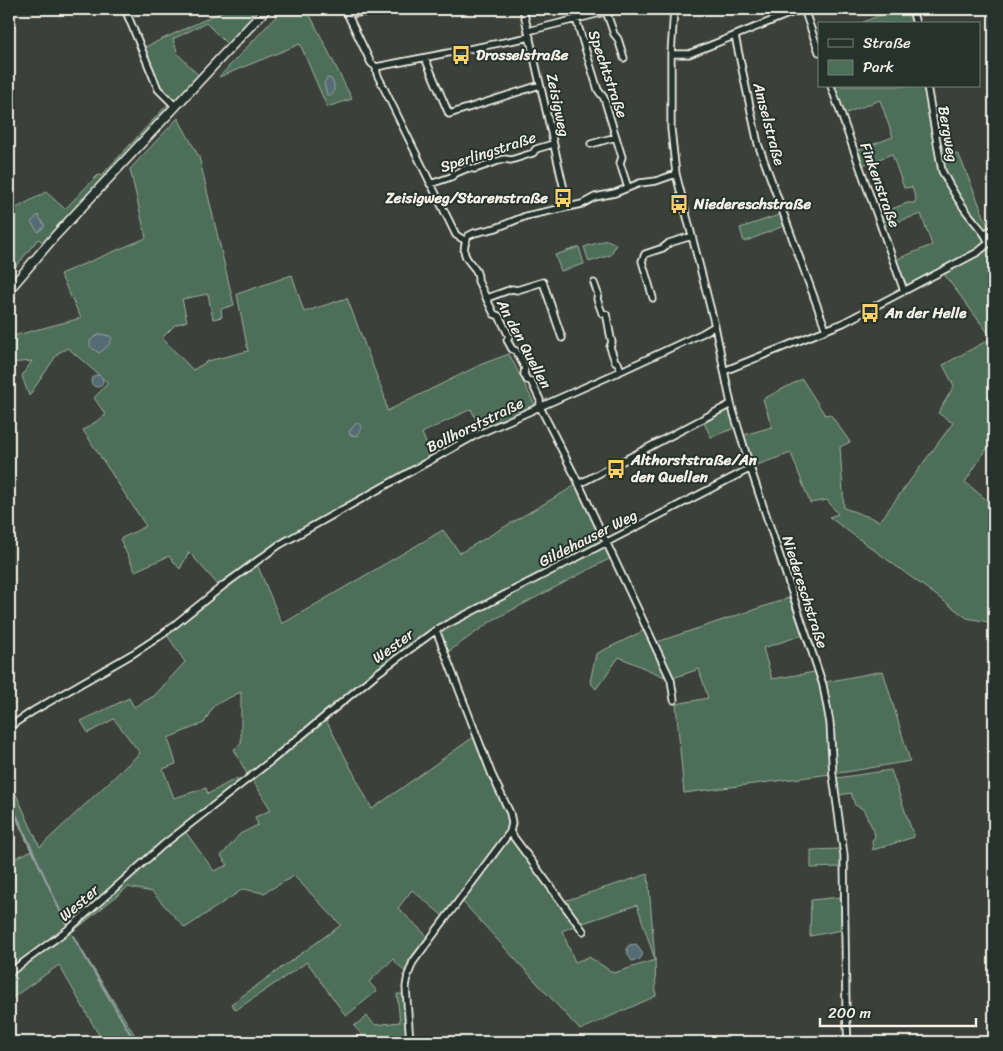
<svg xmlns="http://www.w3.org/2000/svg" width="1003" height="1051" viewBox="0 0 1003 1051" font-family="Sriracha,sans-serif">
<rect width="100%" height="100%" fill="#3b413a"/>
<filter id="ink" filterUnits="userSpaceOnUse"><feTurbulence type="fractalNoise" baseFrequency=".02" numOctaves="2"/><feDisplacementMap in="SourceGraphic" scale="10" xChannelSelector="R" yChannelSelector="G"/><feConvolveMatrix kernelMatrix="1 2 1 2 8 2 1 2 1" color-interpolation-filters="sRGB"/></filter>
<g filter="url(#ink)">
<!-- green -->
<path fill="#4d6e59" stroke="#a0b0a0" d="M228,9H255L257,12L227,44L206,23L173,39L178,54L199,76L173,101L160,87L143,48Z
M283,9H307L352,99L327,107L300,44L219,77Z
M892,9H909L913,24H859L892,10Z
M835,86H924L939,170L945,184L971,222L984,236L986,242L976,250L907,285L895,260L932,245L921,214L884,226L879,214L907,203H914L916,200L912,187L904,188L892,154L863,165L858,150L893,137L880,100L844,114Z
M168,104L170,106L44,243L38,239L9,275V212L46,192L65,209L97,176L99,175L101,176Z
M178,118L199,157L234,305L221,309L222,317L213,319L208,294L182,299L187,321L175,325L162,338L193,370L208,361L248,351L237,294L292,275L304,312L347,298L384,395L387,411L482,364L509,354L536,407L481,430L471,409L422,433L431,456L279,545L277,543L219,586L189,552L180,569L169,556L135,571L120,539L146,526L83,430L106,415L94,398L108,383L68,348L58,353L29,396L22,376L32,361L9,363V337L81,318L60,274L146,238L130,169Z
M942,148L959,155L988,226L987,230C973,217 951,189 945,171C943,164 943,155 942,148Z
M782,214L786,225L744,242L740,228Z
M607,240L616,244L611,255L589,262L584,247Z
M990,246L994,251V438L965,482L994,506V623L967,618L829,517L838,514L827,500L810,503L791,453L754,466L744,435L772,427L763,399L802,379L825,415L830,414L850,442L840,447L844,508L880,521L953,423L938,413L954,386L943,365L992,338L943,273L980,254Z
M579,247L584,264L561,271L555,255Z
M727,410L730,412L735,428L711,437L704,423Z
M576,485L603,542L434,630L373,672L248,776L234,749L241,744V692L214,705L204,723L168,738L176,764L163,769L174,798L206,788L208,794L237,778L239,782L182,827L214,871L228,865L221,856L240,834L258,825L255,817L271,810L252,779L326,720L372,809L475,736L508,812L509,823L507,831L443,916L412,890L398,908L427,936L409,960L405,972L393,959L369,982L377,991L346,1016L307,962L236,1010L231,1004L341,925L294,876L264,893L243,889L185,928L152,892L128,887L71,933L139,1042H103L59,965L9,1000V977L71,933L67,927L9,969V861L31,851L9,802V779L40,847L140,753L114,719L88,733L81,721L129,698L134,707L154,696L185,662L167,635L257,564L282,624L443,530L460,553Z
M605,546L611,558L493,620L448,652L440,632Z
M789,598L803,635L763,648L772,679L815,672L831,714L826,682L883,671L910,761L846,772L684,793L676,704L708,698L699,669L673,678L657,642Z
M645,630L667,678L619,657L596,689L590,682L596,654Z
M891,770L914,837L873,850L872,840L875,837L874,831L863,809L855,805L851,793L839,795L837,778Z
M510,836L576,925L562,931L575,962L589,957L614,973L655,960L637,905L580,924L564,901L648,874L655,960L656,996L580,1030L462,901Z
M840,849L842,855V867L811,868V850Z
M841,897L842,930L810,936L811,900Z
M397,994H405L408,1042H369L354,1026L367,1016L375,1025L400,1022Z"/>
<!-- water -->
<path fill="#566c74" stroke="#95a1a2" d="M327,78L331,79L334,84V92L331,95H327L324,83Z
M38,215L45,226L38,232L31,222Z
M101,334L110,336L112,338C110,345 105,349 99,353C94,349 89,349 90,341L94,337Z
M91 381a6 6 0 1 1 12 0a6 6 0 1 1-12 0Z
M356,423H358L362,427L361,431L359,432L358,436L350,435L349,432Z
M636,944L643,954L640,959L632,961L628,955L627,948L629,945Z"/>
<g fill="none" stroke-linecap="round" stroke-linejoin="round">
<!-- stream -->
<path stroke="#95a1a2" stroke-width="2" d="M9,799L68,928
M73,936L135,1042"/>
<!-- minor casing -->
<g stroke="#f4f1e8" stroke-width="9">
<path id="minor" d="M125,9L158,89L176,107
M345,9L371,63L376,67L377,74L456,235L466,241
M523,9L568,207
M674,9L671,54V129L676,174L715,326L731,404L751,470L823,685L830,723L833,776L844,855L846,1009L848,1042
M804,9L819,52
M912,9L916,24
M606,11L614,34L618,39L624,58
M347,14L396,9
M576,19L598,90L604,98L622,157L620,163L628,188
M528,31L617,9
M735,36L758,144L826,330
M671,54H689L801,9
M425,58L449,114L540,85
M376,67L530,37
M831,86L904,291
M591,144L616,137
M430,184L451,177L456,173L468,168L475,169L504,159L511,160L533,153L536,149L553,144
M985,233L994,229
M594,283L598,294L597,299L602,313L606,314C609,324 609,332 612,342L610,347L615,361L618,363L621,371
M487,298L512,289L517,290L543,282L562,338
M653,298L642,261L645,254L663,248L669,243L692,236
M724,371L843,323L978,252L989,243C985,232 981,230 974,221C962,207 950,187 942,171L927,86
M579,484L731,404
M674,700L671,680L579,484L540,407V400L531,381L527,380L524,374L525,368L516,351L512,349L507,340L509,336L499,316L494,314L478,281C480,262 455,263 468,236L474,233L496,228L526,216L582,204L595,197L615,193L640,183L656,181L676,174
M9,727L33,711L134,653L163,634L224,585L279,545L474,436L621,371L703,333L715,326
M510,832L583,931
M9,973L70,928L163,845L272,760L376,674L436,630L751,468
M410,1042L406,987L408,975L413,962L510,832L512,823L510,813L492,775L436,630"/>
</g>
<!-- secondary casing -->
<g stroke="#f4f1e8" stroke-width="11">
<path id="secondary" d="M9,290L55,236L266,9"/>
</g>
<!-- minor -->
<use href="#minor" stroke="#26332d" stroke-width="5.5"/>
<!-- secondary -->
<use href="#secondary" stroke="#26332d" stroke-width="8"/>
</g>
</g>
<!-- icons -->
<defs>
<g id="bus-bare" transform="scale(1.5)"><path d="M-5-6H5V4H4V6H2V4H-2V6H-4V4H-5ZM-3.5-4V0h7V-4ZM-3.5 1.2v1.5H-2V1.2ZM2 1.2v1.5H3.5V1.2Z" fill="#ffd166" stroke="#26332d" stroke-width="2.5" paint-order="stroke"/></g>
</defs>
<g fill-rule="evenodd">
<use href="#bus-bare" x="461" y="55"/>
<use href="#bus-bare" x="563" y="198"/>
<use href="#bus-bare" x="679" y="204"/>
<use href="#bus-bare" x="870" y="313"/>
<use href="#bus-bare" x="616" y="469"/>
</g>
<g text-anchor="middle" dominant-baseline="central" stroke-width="4" stroke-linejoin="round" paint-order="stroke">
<!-- poi labels -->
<g font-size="15" font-weight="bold" fill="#f4f1e8" stroke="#26332d" text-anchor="start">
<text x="476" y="55">Drosselstraße</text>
<text x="548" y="198" text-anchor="end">Zeisigweg/Starenstraße</text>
<text x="694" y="204">Niedereschstraße</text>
<text x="885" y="313">An der Helle</text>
<text x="631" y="460">Althorststraße/An<tspan x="631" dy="17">den Quellen</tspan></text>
</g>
<!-- street labels -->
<g font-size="15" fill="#f4f1e8" stroke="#26332d">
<text transform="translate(608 74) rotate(71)">Spechtstraße</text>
<text transform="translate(558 105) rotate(78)">Zeisigweg</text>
<text transform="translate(769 124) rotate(75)">Amselstraße</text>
<text transform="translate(948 134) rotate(80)">Bergweg</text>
<text transform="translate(488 152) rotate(-18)">Sperlingstraße</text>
<text transform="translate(880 185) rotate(70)">Finkenstraße</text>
<text transform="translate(524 344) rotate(62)">An den Quellen</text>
<text transform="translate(475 425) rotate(-26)">Bollhorststraße</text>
<text transform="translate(588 538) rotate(-27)">Gildehauser Weg</text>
<text transform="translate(805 592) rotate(72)">Niedereschstraße</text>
<text transform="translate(393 646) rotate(-36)">Wester</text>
<text transform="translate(79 903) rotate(-41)">Wester</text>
</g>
</g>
<!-- margin -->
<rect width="1003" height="1051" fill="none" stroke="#26332d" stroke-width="30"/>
<rect x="15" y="15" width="973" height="1021" fill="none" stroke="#f4f1e8" stroke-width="2" filter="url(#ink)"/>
<!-- legend -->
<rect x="818" y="22" width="162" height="65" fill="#26332d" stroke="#787f78"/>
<rect x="828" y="39" width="25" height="8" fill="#26332d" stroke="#787f78"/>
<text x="863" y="48" font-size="15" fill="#f4f1e8">Straße</text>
<rect x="828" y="60" width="25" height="15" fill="#4d6e59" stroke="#787f78"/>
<text x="863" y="72" font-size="15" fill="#f4f1e8">Park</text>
<!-- scale -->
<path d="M820 1018v8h156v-8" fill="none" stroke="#f4f1e8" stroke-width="2.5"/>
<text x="828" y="1018" font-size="15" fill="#f4f1e8" stroke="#26332d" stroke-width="4" paint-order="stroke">200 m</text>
</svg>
